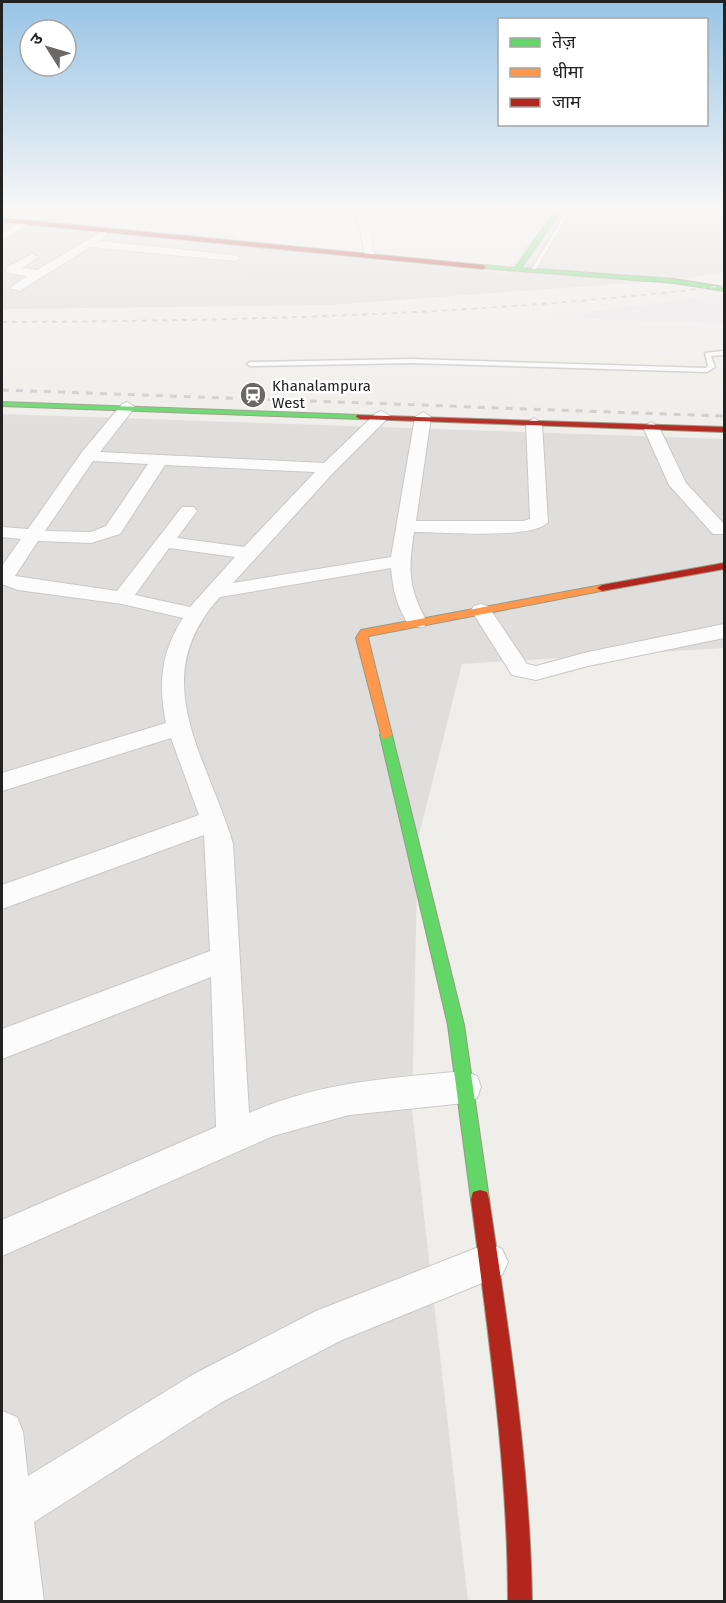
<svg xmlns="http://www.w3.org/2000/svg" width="726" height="1603" viewBox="0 0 726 1603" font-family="'Fira Sans','Noto Sans Devanagari',sans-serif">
<rect width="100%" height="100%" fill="#f0eeeb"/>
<!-- residential -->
<path fill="#dfdedc" d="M555,210H724V273L659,281L330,305L2,309V221L505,273Z
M2,414L724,439V648L462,664L418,839L412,1110L468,1601H2Z"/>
<!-- industrial -->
<path fill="#ede4e9" d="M724,294V324L549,317Z"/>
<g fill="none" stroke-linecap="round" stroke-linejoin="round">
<!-- lane casing -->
<g stroke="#c9c8c7" stroke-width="3">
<path id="lane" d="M567,210H571L535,271L530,272Z
M724,351V355L711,356L715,367L707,372L412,363L250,366L247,364L250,362L412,359L706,368L708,366L705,353Z"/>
</g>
<!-- street casing -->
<g stroke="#c9c8c7" stroke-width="2">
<path id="street" d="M356,210H366L375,258L365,256Z
M23,221L32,223L2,240V233Z
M103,231L108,234L100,241L234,255L240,258L234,261L90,247L20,291L10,288L27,276L7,273V267L32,254L38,257L22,268L37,270Z
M127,402L135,407L100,452L324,463L376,413L382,411L390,416L334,472L233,583L391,557L415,417L423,412L431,417L416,521H523L530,519L526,423L534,418L542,423L548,522C535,540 438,532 414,532C408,572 408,586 427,622L424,627H410C397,607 393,591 391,568L220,597C144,680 208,757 233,844L249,1113C320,1082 389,1078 465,1071L477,1076L481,1087L477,1098L465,1103L349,1115L273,1136L2,1256V1220L216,1127L211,977L2,1059V1029L210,951L204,835L2,909V885L199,815L171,738L2,791V773L166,723C158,683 161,652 183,618L122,604L18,590L2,584V566L21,539L2,537V527L28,529L82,452L122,404ZM93,461L148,464L106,526L91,532L45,531ZM165,465L315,472L244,547L177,538L197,511L194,507H182L117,591L15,576L38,541L91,543L120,534ZM169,548L235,557L190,607L135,595Z
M651,422L659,427L686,483L724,524V534H713L669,485L643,427Z
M481,604L488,606L527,664L536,666L588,652L724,624V638L588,666L536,680L512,675L471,610L474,606Z
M489,1243L502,1249L508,1262L502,1275L342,1340L222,1402L34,1522L44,1602H2V1411L17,1417L23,1432L28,1476L194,1374L316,1311Z"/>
</g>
<!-- fast casing -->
<g stroke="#999a82" stroke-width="2">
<path id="fast" d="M556,210H562L521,268L674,279L724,287V291L674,283L481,268L483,265L515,268Z
M2,402L360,415L364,417L360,419L2,406Z
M386,731L392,735L464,1025L489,1199L487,1206L480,1208L473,1206L471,1199L448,1025L380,735Z"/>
</g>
<!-- slow casing -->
<g stroke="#999a82" stroke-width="2">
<path id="slow" d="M602,585L607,588L606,590L369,636L368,638L392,735L386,739L382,738L356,638L361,630Z"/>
</g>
<!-- jam casing -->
<g stroke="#999a82" stroke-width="2">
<path id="jam" d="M2,218L483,265L486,267L483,269L2,222Z
M357,415L724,427V432L360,419L356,417Z
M724,563V569L602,591L597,588L602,585Z
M480,1190L487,1192L489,1199C509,1333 530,1466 532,1602H508C508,1466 488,1333 471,1199L473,1192Z"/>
</g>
<!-- lane -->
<use href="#lane" fill="#fdfcfc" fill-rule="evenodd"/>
<!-- street -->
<use href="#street" fill="#fdfcfc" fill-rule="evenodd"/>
<!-- fast -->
<use href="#fast" fill="#63d668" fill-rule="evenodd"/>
<!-- slow -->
<use href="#slow" fill="#ff974d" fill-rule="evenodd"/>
<!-- jam -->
<use href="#jam" fill="#b3261e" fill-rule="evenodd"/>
<!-- rail-far1 -->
<path stroke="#ccc" stroke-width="2" stroke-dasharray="5 5" stroke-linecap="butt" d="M2,322C244,321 484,315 724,286"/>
<!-- rail -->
<path stroke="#ccc" stroke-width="3" stroke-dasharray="7 7" stroke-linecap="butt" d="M2,390L724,416"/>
</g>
<!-- sky -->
<linearGradient id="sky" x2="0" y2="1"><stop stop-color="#97c4e6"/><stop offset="0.48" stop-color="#f8f7f6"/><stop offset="1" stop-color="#f8f7f6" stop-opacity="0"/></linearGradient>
<rect width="726" height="434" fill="url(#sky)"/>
<!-- icons -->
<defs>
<g id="station-disc" transform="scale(1.35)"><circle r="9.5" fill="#6a6968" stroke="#fff"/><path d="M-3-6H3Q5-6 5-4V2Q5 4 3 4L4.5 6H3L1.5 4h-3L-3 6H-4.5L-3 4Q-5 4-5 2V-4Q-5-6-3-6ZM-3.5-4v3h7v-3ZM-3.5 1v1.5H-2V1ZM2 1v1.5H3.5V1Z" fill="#fff"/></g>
</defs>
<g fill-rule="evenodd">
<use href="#station-disc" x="253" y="395"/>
</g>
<g text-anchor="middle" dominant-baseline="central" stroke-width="5" stroke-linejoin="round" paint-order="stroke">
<!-- far-poi labels -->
<g font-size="15" fill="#222" stroke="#fff" text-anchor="start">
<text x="272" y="386">Khanalampura<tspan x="272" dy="17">West</tspan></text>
</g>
</g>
<!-- border -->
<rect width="726" height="1603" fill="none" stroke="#222222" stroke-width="6"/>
<!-- legend -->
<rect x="498" y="18" width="210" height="108" fill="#ffffff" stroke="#a7a7a7" stroke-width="1.5"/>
<rect x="510" y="38" width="30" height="9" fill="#63d668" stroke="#a7a7a7" stroke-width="1.5"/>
<text x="552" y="48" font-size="18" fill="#222222">तेज़</text>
<rect x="510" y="68" width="30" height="9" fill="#ff974d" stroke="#a7a7a7" stroke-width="1.5"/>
<text x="552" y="78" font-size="18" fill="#222222">धीमा</text>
<rect x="510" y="98" width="30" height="9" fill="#b3261e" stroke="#a7a7a7" stroke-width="1.5"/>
<text x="552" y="108" font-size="18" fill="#222222">जाम</text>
<!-- north arrow -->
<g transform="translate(48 48) rotate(307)"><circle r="28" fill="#ffffff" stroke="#a7a7a7" stroke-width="1.5"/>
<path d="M0-4.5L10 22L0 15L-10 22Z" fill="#6a6968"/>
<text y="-9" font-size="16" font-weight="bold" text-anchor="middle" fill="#222222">उ</text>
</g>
</svg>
